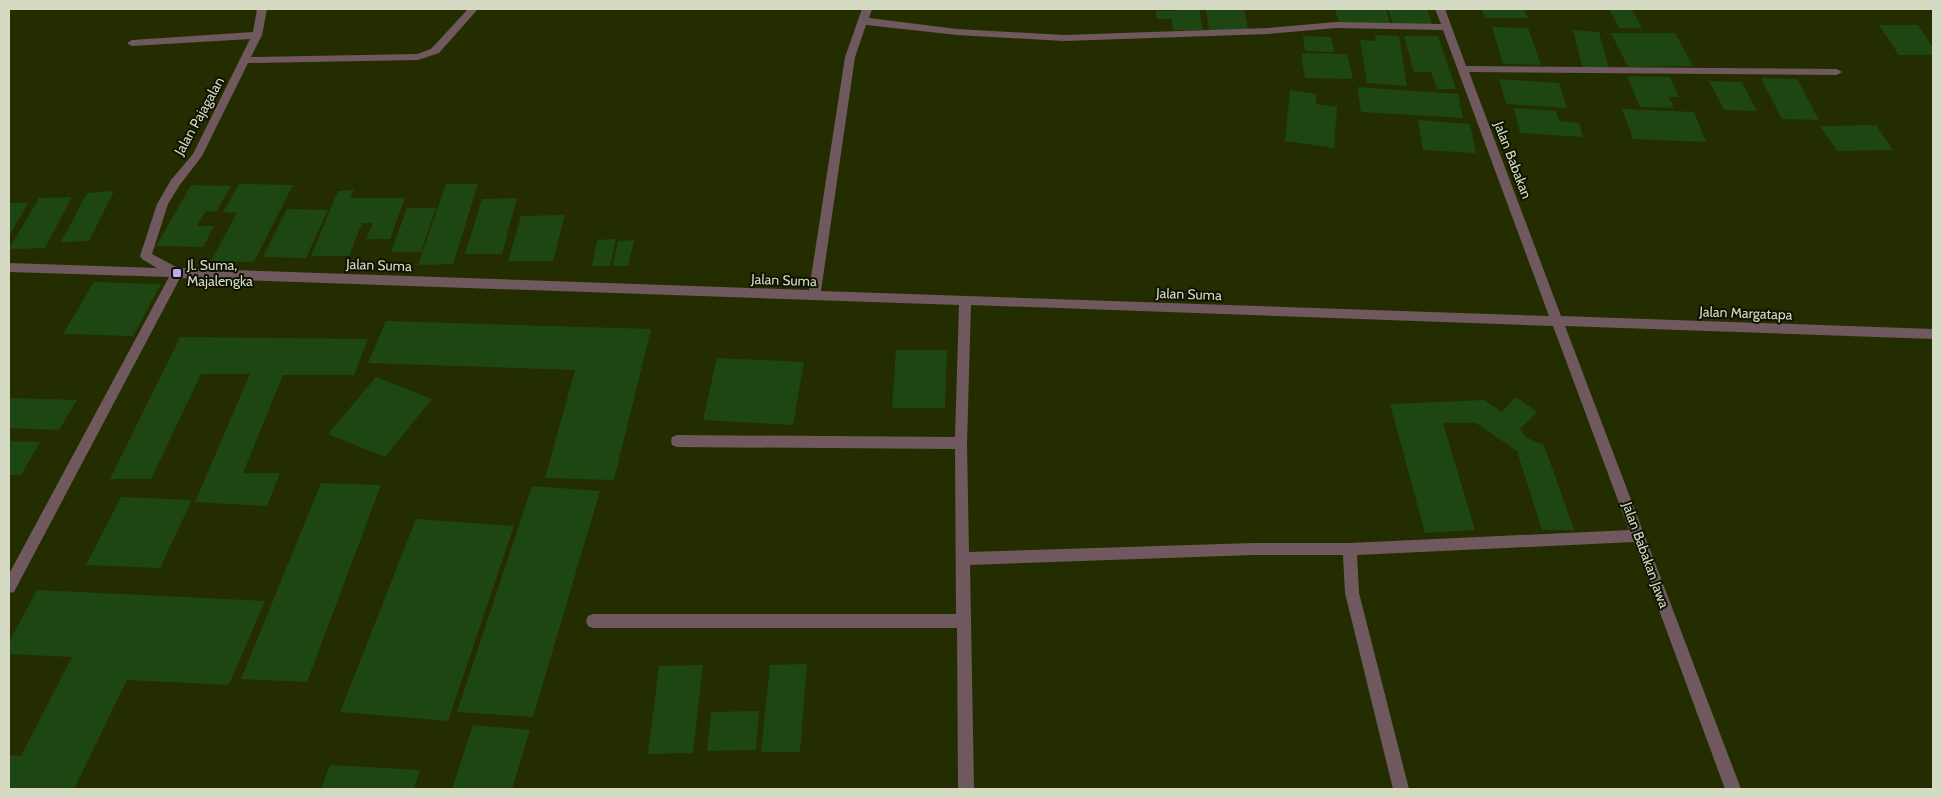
<svg xmlns="http://www.w3.org/2000/svg" width="1942" height="798" viewBox="0 0 1942 798" font-family="Cabin,sans-serif">
<rect width="100%" height="100%" fill="#242d00"/>
<!-- building -->
<path fill="#1d4613" d="M1177,9H1199L1203,30H1173L1172,19H1157L1156,11H1177Z
M1206,9H1244L1248,30H1209Z
M1335,9H1386L1390,23H1339Z
M1388,9H1427L1432,24H1393Z
M1482,9H1524L1528,18H1485Z
M1609,9H1632L1642,28H1619Z
M1879,25H1918L1933,48V55H1899Z
M1492,27L1528,28L1541,65L1503,64Z
M1573,30L1599,32L1609,69L1582,67Z
M1611,33H1675L1693,66L1628,67Z
M1375,35L1399,36L1407,86L1367,83L1360,40L1376,41Z
M1303,36L1331,37L1334,52L1305,51Z
M1404,36H1438L1456,89H1437L1431,72H1414Z
M1301,53L1347,54L1353,79L1305,78Z
M1627,76L1670,77L1679,97H1669L1674,108L1640,107Z
M1761,78L1797,79L1819,120L1782,119Z
M1499,79L1559,83L1567,108L1506,104Z
M1709,81L1742,82L1757,111L1724,110Z
M1357,87L1458,94L1463,118L1361,112Z
M1290,90L1316,94V104L1337,107L1334,148L1285,141Z
M1514,108L1556,111L1559,121L1579,123L1583,137L1520,133Z
M1622,109L1694,112L1706,142L1633,139Z
M1418,120L1470,124L1476,153L1423,150Z
M1876,125L1893,150L1837,151L1820,126Z
M239,184L293,185L254,262L211,261L237,213L223,212Z
M446,184H478L453,264L418,265Z
M191,185L231,186L216,212L206,211L197,226H214L203,247L156,246Z
M354,190L350,198H405L390,239H366L373,223H362L349,256H311L338,191Z
M114,191L89,241L61,242L87,193Z
M72,197L45,248L9,249L39,198Z
M517,198L502,254H465L482,199Z
M9,203H28L9,236Z
M407,208H436L421,252H391Z
M287,209L328,210L306,258L263,257Z
M565,215L553,261H508L521,216Z
M616,239L610,266H592L597,240Z
M634,240L628,266H613L618,241Z
M94,282L161,284L133,336L63,334Z
M386,321L651,329L614,480L545,478L575,370L368,363Z
M180,337L368,339L354,375H283L243,473H280L267,506L195,502L250,374H201L151,479H110Z
M896,350H947L945,408H892Z
M717,358L804,362L793,425L703,420Z
M376,377L432,399L385,457L328,434Z
M1516,397L1537,412L1520,429L1527,438L1544,445L1574,530H1542L1517,451L1476,423H1443L1475,530L1425,533L1390,404L1484,400L1502,412Z
M9,398L77,400L59,430L9,428Z
M9,441L40,442L21,475H9Z
M321,483L381,485L307,682L241,679Z
M532,486L600,491L533,717L457,712Z
M121,497L192,500L160,568L86,565Z
M416,519L514,526L448,721L340,712Z
M37,590L265,601L229,685L127,680L74,789H9V755L21,756L72,657L9,654V642Z
M807,664L800,752H761L770,665Z
M703,665L693,753L648,754L659,666Z
M759,711L756,750L707,751L711,712Z
M473,725L530,730L512,789H452Z
M330,765L420,770L414,789H321Z"/>
<g fill="none" stroke-linecap="round" stroke-linejoin="round">
<!-- minor -->
<path fill="#6f595f" fill-rule="evenodd" d="M257,9H267L262,35L251,57L417,54L431,49L468,9H478L439,53L418,60L248,63L202,156L179,186L168,204L152,254L178,268L809,290L845,57L862,9H872L869,18L957,29L1064,35L1268,28L1336,22L1441,24L1435,9H1445L1466,66L1837,69L1842,72L1837,75L1469,72L1561,316L1933,329V339L1565,326L1741,789H1725L1634,542L1357,555L1359,593L1409,789H1393L1345,593L1343,555H1253L970,565L974,789H958L957,628H593L588,626L586,621L588,616L593,614H956L955,449L677,447L672,445L671,441L672,437L677,435L955,437L959,305L180,278L14,592L9,593V574L169,277L9,272V263L157,268L142,259L140,256L157,204L171,180L193,154L250,39L132,46L127,43L132,40L253,32ZM866,25L957,35L1064,41L1268,34L1336,28L1443,30L1549,316L821,291L855,57ZM971,305L1553,326L1629,530L1350,543H1253L969,552L967,443Z"/>
</g>
<!-- markers -->
<rect fill="#c2a8f2" stroke="#0f1302" stroke-width="2" x="172" y="268" width="10" height="10" rx="2.5"/>
<g text-anchor="middle" dominant-baseline="central" stroke-width="4" stroke-linejoin="round" paint-order="stroke">
<!-- street labels -->
<g font-size="14" fill="#d4dbc2" stroke="#0f1302">
<text transform="translate(199 116) rotate(-61)">Jalan Pajagalan</text>
<text transform="translate(1513 160) rotate(69)">Jalan Babakan</text>
<text transform="translate(379 265) rotate(2)">Jalan Suma</text>
<text transform="translate(784 280) rotate(2)">Jalan Suma</text>
<text transform="translate(1189 294) rotate(2)">Jalan Suma</text>
<text transform="translate(1746 313) rotate(2)">Jalan Margatapa</text>
<text transform="translate(1646 555) rotate(70)">Jalan Babakan Jawa</text>
</g>
<!-- poi labels -->
<g font-size="14" fill="#d4dbc2" stroke="#0f1302" text-anchor="start">
<text x="187" y="265">Jl. Suma,<tspan x="187" dy="16">Majalengka</tspan></text>
</g>
</g>
<!-- border -->
<rect width="1942" height="798" fill="none" stroke="#d4dbc2" stroke-width="20"/>
</svg>
